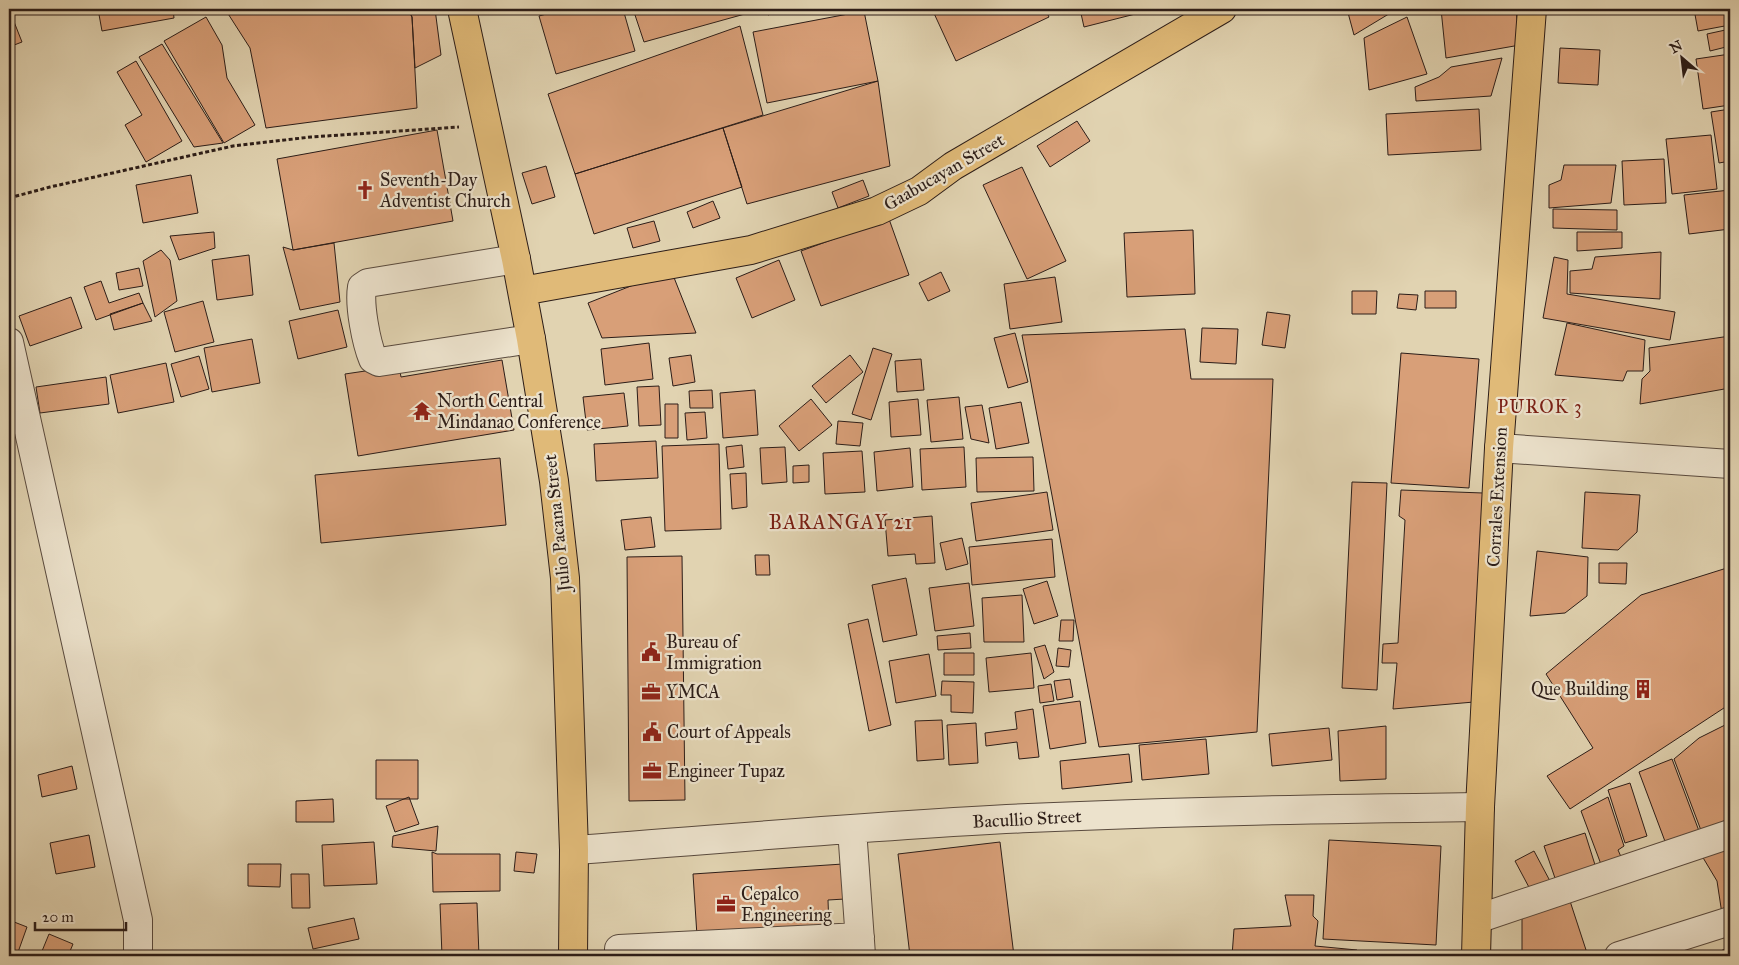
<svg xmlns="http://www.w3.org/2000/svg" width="1739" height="965" viewBox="0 0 1739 965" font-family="'IM FELL Great Primer',serif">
<rect width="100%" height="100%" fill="#e1d3b1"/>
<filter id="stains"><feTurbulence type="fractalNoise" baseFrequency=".004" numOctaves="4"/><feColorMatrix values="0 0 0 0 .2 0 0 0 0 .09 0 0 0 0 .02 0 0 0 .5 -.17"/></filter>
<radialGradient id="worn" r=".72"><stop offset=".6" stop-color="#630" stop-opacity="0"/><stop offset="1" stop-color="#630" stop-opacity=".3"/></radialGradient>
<!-- building -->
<path fill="#d89f78" stroke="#2c1d18" d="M9,9L22,42L9,47Z
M98,9H173L174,18L102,31Z
M225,9H408L412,17L417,108L266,128L250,48Z
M408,9H435L441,55L415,68L412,17Z
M565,9H623L635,51L556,74L539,16Z
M633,9H751L752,12L644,42Z
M765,9H784L768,15Z
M932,9H1045L1049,17L956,61Z
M1080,9H1155L1084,27Z
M1347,9H1397L1354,35Z
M1441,9H1516L1520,45L1446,58Z
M1694,9H1730V25L1698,31Z
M864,11L878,81L767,103L753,32Z
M206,17L222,45L227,78L255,125L224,143L164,41Z
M1407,17L1427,74L1369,90L1364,38Z
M740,26L763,115L575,174L548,94Z
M1730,29V46L1710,51L1707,34Z
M162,44L223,143L194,147L139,57Z
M1560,48L1600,50L1598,85L1558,83Z
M1730,54V105L1703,109L1696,59Z
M1502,58L1491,96L1416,101L1415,87L1439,77L1451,67Z
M136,61L182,141L146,162L125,125L142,115L117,72Z
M878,81L890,166L747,204L723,128Z
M1479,109L1481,150L1388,155L1386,114Z
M1730,109V161L1719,163L1711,112Z
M1077,121L1090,141L1050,167L1037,146Z
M723,128L742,187L594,234L575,174Z
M437,130L453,221L293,250L277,159Z
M1711,135L1717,189L1672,194L1666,139Z
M1664,159L1666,203L1624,205L1622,161Z
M1564,165H1616L1611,203L1549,208V185L1561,180Z
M546,166L555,197L532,204L522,173Z
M1022,167L1066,261L1027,279L983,185Z
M191,175L198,213L143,223L136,185Z
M863,180L869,196L838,208L832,192Z
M1730,190V229L1689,234L1684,195Z
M713,201L720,218L693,228L687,212Z
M1553,209L1617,210V230L1553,228Z
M889,219L909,275L821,306L801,251Z
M654,221L660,241L633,248L627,228Z
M1193,230L1195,294L1127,297L1124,233Z
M214,232L215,248L179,260L170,236Z
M1577,232H1622V248L1577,251Z
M334,243L340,302L300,310L283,247L293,250Z
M161,250L170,260L177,301L155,317L143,261Z
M1661,252L1660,299L1570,293V271L1592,269L1595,257Z
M249,255L253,295L217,300L212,260Z
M1554,257L1568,260L1567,294L1675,312L1670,340L1543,318Z
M779,260L795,300L752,318L736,278Z
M139,268L143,286L119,290L116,273Z
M671,270L696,333L602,338L588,303Z
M941,272L950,291L928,301L919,283Z
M1055,277L1062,322L1010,329L1004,284Z
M101,281L109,303L139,293L143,303L96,320L84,287Z
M1352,291H1377L1376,314H1352Z
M1425,291H1456V308H1425Z
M1399,294L1418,295L1416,310L1397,308Z
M71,297L82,328L30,346L19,316Z
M203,301L214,342L175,352L164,312Z
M143,303L152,321L114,330L110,314Z
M338,310L347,347L298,359L289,321Z
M1267,312L1290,315L1285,348L1262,345Z
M1567,323L1645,340L1643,371H1627L1623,381L1555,375Z
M1202,328L1238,329L1236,364L1200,362Z
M1185,329L1191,379H1273L1257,732L1099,747L1022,335Z
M1015,333L1028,382L1008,388L994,338Z
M1730,336V388L1640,404L1642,379L1650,371L1649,348Z
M252,339L260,383L212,392L204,348Z
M649,343L653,379L605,385L601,349Z
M873,348L892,354L871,420L852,414Z
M1401,353L1479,359L1469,488L1391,483Z
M691,355L695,382L673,386L669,358Z
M850,355L863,372L826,403L812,386Z
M199,356L209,389L181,397L171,364Z
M921,359L924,390L897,392L895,361Z
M502,360L514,430L358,456L345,374L399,366L401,377Z
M166,363L174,402L118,413L110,375Z
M106,377L109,404L40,413L36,387Z
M659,386L661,425L639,426L637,387Z
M712,390L713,408H690L689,391Z
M755,390L758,435L723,438L720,393Z
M624,393L628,426L587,430L583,397Z
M959,397L963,439L931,442L927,400Z
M811,399L832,425L799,451L779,426Z
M918,399L921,435L891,437L889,402Z
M1021,402L1029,443L996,449L989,408Z
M665,404H678V438H665Z
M982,405L989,443L971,439L965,407Z
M705,412L707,438L687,440L685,413Z
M838,421L863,423L860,446L836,444Z
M656,441L658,478L596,481L594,444Z
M719,444L721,529L665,531L662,446Z
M742,445L744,467L728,469L726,447Z
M785,447L787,482L762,484L760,448Z
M964,447L966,487L922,490L920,449Z
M910,448L913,487L877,491L874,452Z
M862,451L865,492L825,494L823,453Z
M1033,457L1034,491L977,492L976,458Z
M500,458L506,525L321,543L315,475Z
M809,465V482L793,483V466Z
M746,473L747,507L732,509L730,474Z
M1352,482L1387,483L1377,690L1342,688Z
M1401,490L1483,493L1474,702L1393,709L1397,663H1382L1383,644L1398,643L1405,520L1399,516Z
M1047,492L1053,530L976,541L971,503Z
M1585,492L1640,495L1637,532L1618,550L1582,548Z
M932,516L935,563L916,564L915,554L888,556L885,520Z
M651,517L655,547L625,550L621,520Z
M962,538L968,564L946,570L940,543Z
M1052,539L1055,577L972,585L969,547Z
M1537,551L1588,557L1587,596L1565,613L1530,616Z
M755,555H769L770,575H756Z
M682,556L685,800L629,801L627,557Z
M1599,563H1627L1626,584L1599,583Z
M1730,567V704L1570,809L1547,776L1593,748L1546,674L1641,595Z
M906,578L917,635L883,642L872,585Z
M1047,581L1058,616L1034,624L1023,589Z
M969,583L974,626L935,631L929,588Z
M1022,595L1024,642H984L982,598Z
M868,619L891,725L869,731L848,624Z
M1061,620H1074L1073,641H1059Z
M970,633L971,648L938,650L937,636Z
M1045,645L1054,672L1044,679L1034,648Z
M1058,648L1071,650L1069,667L1056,666Z
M944,653H974V675H944Z
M1031,653L1034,688L989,692L986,658Z
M929,654L936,696L896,703L889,661Z
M1070,679L1073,697L1057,700L1054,681Z
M942,681L974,682L973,713L951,712V695H941Z
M1051,684L1054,701L1040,703L1038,686Z
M1080,701L1086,743L1050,749L1043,706Z
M1033,709L1039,757L1019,759L1017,742L986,746L985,733L1017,729L1015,712Z
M942,720L944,759L917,761L915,721Z
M976,723L978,763L949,765L947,725Z
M1725,725L1730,739V823L1702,833L1674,759L1699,738Z
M1386,726V779L1340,781L1338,731Z
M1329,728L1332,760L1272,766L1269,734Z
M1206,739L1209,774L1142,780L1139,745Z
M1129,754L1132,782L1062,789L1060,761Z
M1672,759L1699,831L1666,844L1639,772Z
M376,760H418V799H376Z
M72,766L77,789L42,797L38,775Z
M1630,783L1647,836L1625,843L1608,790Z
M409,797L419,824L395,832L386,806Z
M1608,797L1624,846L1618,850L1622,859L1602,867L1581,811Z
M333,799L334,822H296V801Z
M438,826L436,851L392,847L393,836Z
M1585,833L1596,868L1556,881L1544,846Z
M89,835L95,867L56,874L50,843Z
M1329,840L1441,846L1436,945L1323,939Z
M1730,840V911L1722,914L1717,881L1699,851Z
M374,842L377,884L324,886L322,845Z
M1000,842L1014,956H910L898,854Z
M1534,851L1550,881L1531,891L1515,861Z
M432,852L437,854H500V891L433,892Z
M516,852L537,854L534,873L514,871Z
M248,864H281L280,887L248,886Z
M843,864L845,899L828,900L829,928L697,936L693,874Z
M291,874H309L310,908H292Z
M1285,895H1314L1313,916L1318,921L1315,946L1357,950L1356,956H1232L1234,929L1291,926Z
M1569,898L1588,956H1522V913Z
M477,903L479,956H442L440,904Z
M354,918L359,939L313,949L308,928Z
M9,920L27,927L17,955L9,951Z
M49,934L73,944L68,956H40Z
M1730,947V956H1714L1713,954Z"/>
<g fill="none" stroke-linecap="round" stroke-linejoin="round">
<!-- minor casing -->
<g stroke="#594a3e" stroke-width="30">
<path id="minor" d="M516,259L368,283L362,287C359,305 366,342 373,359L379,362L531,339
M9,342L138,920V950
M1499,448L1730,464
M852,829L861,955
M574,850C726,839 877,825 1029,818C1179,811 1330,809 1480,807
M1477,919L1730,834
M619,949L860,937
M1619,956L1730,921"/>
</g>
<!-- major casing -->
<g stroke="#2c1d18" stroke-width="30">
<path id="major" d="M462,9L516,259L531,339L554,481L565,578L574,850L573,956
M522,291L751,250L877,211L919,191L953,166L1222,9
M1476,956L1480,807L1499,448L1532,9"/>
</g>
<!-- path -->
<path stroke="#2c1d18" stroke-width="3" stroke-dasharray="4 2.5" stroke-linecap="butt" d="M9,198L50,187L233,146L311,137L459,127"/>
<!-- minor -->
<use href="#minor" stroke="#ece2cc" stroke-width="28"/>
<!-- major -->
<use href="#major" stroke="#e0ba78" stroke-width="28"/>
</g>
<!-- icons -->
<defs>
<g id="church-bare" transform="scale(1.5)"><path d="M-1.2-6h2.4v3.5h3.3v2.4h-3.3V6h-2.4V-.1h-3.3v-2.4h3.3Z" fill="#8f2418" stroke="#ece2cc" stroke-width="2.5" paint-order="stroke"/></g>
<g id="temple-bare" transform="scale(1.5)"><path d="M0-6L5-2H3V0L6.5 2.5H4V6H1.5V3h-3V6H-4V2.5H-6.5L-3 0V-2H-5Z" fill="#8f2418" stroke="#ece2cc" stroke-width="2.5" paint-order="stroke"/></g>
<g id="civic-bare" transform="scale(1.5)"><path d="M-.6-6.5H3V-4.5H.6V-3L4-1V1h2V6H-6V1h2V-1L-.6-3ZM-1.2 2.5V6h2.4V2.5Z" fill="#8f2418" stroke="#ece2cc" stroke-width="2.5" paint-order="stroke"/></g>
<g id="building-bare" transform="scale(1.5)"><path d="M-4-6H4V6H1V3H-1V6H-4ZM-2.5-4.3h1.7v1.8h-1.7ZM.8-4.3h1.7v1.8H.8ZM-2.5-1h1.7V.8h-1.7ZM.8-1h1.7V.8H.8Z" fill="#8f2418" stroke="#ece2cc" stroke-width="2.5" paint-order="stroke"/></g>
<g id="office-bare" transform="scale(1.5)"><path d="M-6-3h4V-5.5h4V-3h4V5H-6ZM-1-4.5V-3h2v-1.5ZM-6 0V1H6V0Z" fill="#8f2418" stroke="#ece2cc" stroke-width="2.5" paint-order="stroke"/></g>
</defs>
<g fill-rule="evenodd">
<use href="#church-bare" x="365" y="190"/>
<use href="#temple-bare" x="422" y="411"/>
<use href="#civic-bare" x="651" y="652"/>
<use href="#building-bare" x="1643" y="689"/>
<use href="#office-bare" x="651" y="692"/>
<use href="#civic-bare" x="652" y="732"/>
<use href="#office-bare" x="652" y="771"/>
<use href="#office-bare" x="726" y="904"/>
</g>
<g text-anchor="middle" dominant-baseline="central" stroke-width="4.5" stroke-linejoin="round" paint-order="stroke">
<!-- street labels -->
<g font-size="18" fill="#2c1d18" stroke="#ece2cc">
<text transform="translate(944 172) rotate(-30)">Gaabucayan Street</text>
<text transform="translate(1497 497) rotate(-87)">Corrales Extension</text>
<text transform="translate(557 523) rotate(-96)">Julio Pacana Street</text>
<text transform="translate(1027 819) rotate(-3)">Bacullio Street</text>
</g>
<!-- poi labels -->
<g font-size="18" fill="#2c1d18" stroke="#ece2cc" text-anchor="start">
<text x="380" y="180">Seventh-Day<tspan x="380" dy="21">Adventist Church</tspan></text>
<text x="437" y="401">North Central<tspan x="437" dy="21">Mindanao Conference</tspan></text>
<text x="666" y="642">Bureau of<tspan x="666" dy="21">Immigration</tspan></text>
<text x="1628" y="689" text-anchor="end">Que Building</text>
<text x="666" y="692">YMCA</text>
<text x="667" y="732">Court of Appeals</text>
<text x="667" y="771">Engineer Tupaz</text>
<text x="741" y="894">Cepalco<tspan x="741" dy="21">Engineering</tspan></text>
</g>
<!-- neighbourhood labels -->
<g font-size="19" letter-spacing="1" fill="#7a1f14" stroke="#ece2cc">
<text x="1540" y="406">PUROK 3</text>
</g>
<!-- quarter labels -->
<g font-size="20" letter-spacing="1" fill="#7a1f14" stroke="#ece2cc">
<text x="841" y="522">BARANGAY 21</text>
</g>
</g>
<!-- margin -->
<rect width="1739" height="965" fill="none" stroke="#e1d3b1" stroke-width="30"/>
<rect x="10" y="10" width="1719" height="945" fill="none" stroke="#2c1d18" stroke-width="2.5"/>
<rect x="15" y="15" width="1709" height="935" fill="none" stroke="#2c1d18"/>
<!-- north arrow -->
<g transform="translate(1682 58) rotate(332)" stroke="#ece2cc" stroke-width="4" paint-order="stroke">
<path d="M0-4L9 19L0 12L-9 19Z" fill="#2c1d18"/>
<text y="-8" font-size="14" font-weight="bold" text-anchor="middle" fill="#2c1d18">N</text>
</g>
<!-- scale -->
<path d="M35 922v8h91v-8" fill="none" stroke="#2c1d18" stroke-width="2.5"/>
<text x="42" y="922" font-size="15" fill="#2c1d18" stroke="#ece2cc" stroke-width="4" paint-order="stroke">20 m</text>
<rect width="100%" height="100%" filter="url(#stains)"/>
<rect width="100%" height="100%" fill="url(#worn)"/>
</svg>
